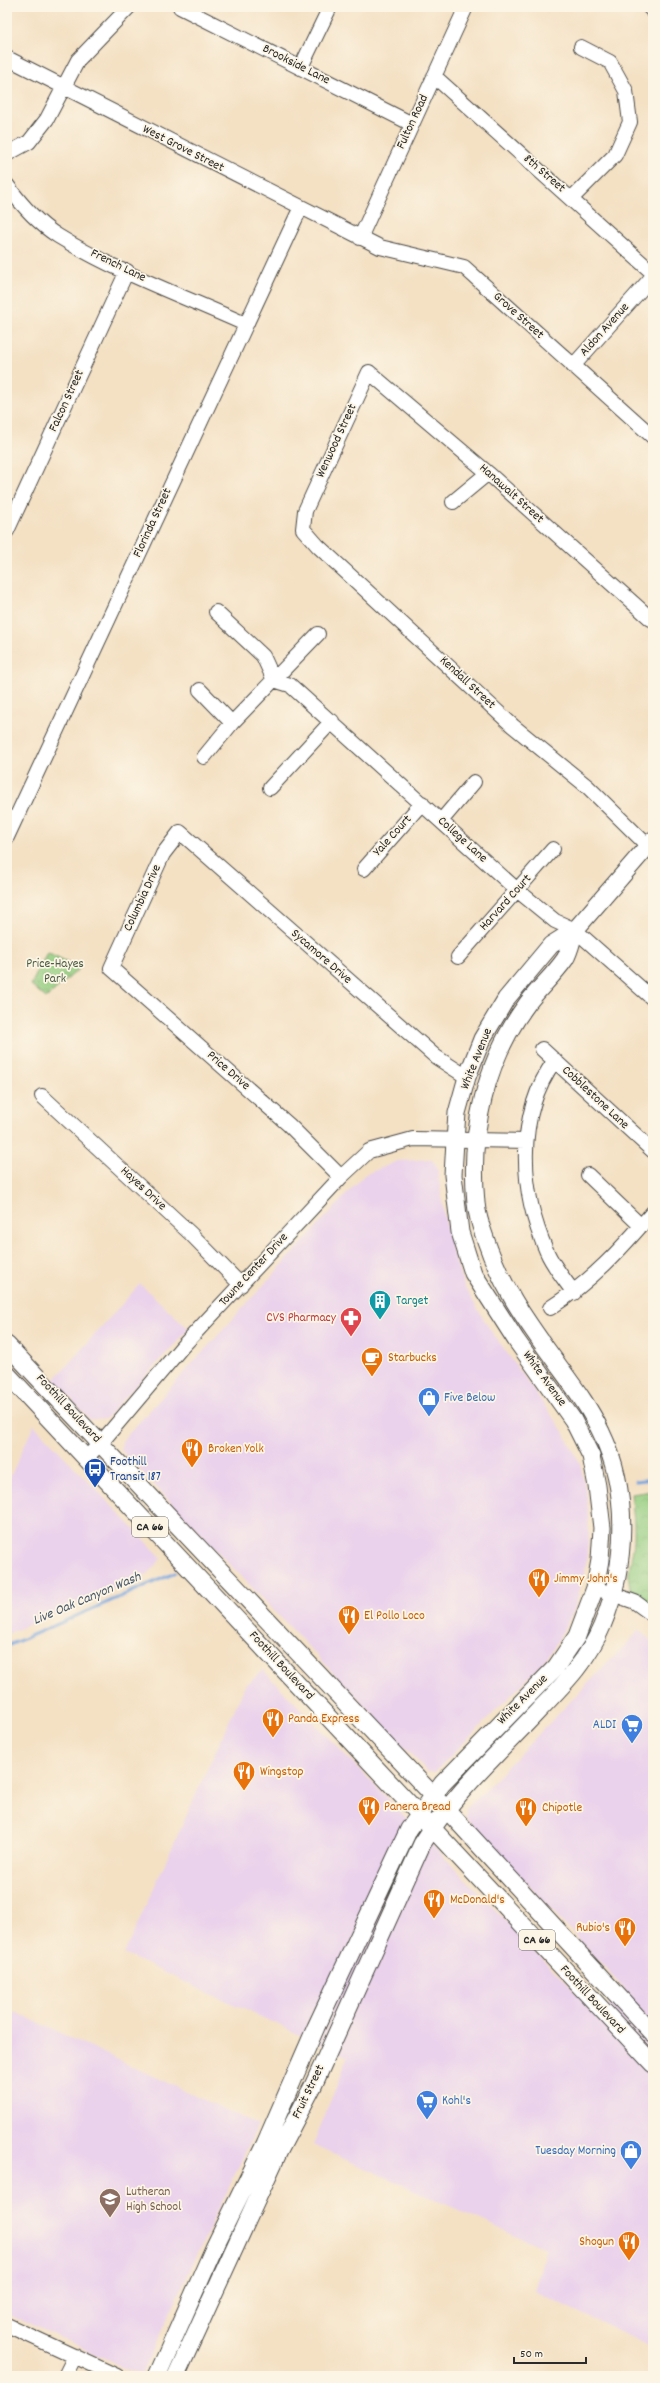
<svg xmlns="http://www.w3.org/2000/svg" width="660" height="2383" viewBox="0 0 660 2383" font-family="Dekko,sans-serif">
<defs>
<pattern id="park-crowns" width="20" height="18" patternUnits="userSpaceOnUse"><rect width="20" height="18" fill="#94cd81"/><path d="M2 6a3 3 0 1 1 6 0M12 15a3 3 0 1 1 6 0" fill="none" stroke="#80b070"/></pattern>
</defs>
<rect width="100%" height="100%" fill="#fcf5e5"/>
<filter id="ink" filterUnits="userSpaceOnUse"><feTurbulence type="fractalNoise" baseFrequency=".025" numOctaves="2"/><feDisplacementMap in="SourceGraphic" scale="8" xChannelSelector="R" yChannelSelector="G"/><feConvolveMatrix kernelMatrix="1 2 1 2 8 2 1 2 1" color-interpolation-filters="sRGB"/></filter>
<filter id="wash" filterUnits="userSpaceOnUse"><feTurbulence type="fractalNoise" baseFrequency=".012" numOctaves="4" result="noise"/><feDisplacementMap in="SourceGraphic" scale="16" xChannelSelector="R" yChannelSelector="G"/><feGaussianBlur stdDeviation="0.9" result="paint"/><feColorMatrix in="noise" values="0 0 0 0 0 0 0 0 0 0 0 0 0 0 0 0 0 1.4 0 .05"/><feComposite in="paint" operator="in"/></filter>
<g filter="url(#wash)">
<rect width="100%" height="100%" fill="#f4e1c4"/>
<!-- built -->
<path fill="#ead1ec" d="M431,1159L437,1166L444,1215L453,1254L464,1286L489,1328L562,1430L580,1463L587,1497L589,1533L585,1572L574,1610L552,1651L540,1666L435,1772H428L121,1450L122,1441L364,1175L398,1161Z
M140,1284L189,1329L105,1419L90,1420L54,1380Z
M34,1425L162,1558L146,1575L7,1634V1484Z
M640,1630L653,1643V2348L534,2291L546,2249L313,2145L348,2057L124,1954L245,1686L263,1670L598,2016L625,1989L466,1818V1809Z
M15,2012L258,2125L141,2375L7,2313V2030Z"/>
<!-- park -->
<path fill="url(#park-crowns)" stroke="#607c56" d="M47,952L80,968L46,998L31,985Z
M653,1491V1604L631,1590C625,1576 633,1556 634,1541C635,1525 633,1510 631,1494Z"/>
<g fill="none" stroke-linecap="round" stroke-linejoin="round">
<!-- stream -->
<path stroke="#76a5df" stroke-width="3" d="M7,8L8,7
M636,1481L653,1479
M7,1646L175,1573"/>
</g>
</g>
<g filter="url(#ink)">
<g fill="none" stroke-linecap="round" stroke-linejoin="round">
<!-- minor casing -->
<g stroke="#494642" stroke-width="16">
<path id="minor" d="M180,7L412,124
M649,7L653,11
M7,58L380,247L464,267L653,437
M301,67L330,7
M434,76L653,273
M7,154L29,142L47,119L78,60L129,7
M7,185C20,203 39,224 58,236C116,272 183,296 245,324
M572,198L615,155L630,122L626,91L610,62L581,47
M360,238L466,7
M573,366L653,276
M453,502L488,473
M7,531L127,271
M216,612L263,656L274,680
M274,680L290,685L517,890L555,921L575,930L653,999
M200,690L232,723
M204,757L232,723L318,634
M270,788L332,721
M441,821L474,782
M7,837L300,209
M648,846L588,787L513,726L318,546L303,529L305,511L369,372L488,473L651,619L653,617
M364,869L422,803
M458,957L553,849
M542,1049L653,1151
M555,1060C515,1116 520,1192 547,1252C553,1266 565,1280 574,1293
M42,1096L191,1234L241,1285
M588,1175L641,1226
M341,1177L289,1125L111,968L163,854L180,832L436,1057L467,1077
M550,1308C592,1281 621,1249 653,1212
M86,1458L100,1444L182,1347L341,1177L369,1151L413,1139L526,1141
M595,1588L635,1602L653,1615
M7,2325L117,2376
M65,2376L75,2356"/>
</g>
<!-- major casing -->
<g stroke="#494642" stroke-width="19">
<path id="major" d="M7,1345L446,1809L653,2034
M7,1374L653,2064
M157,2376L214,2248L265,2144L316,2027L409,1829L442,1784L556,1667L577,1636L595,1588L600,1560L602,1528L597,1486L591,1456L573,1420L516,1340L473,1273L460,1232L453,1175L455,1141L457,1113L467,1077L482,1039L506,999L551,945L575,930L653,840
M176,2376L279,2151L313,2086L422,1844C453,1794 499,1753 539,1710C564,1684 588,1660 602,1626C627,1566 630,1491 601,1432C590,1408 574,1387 558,1365C528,1323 502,1289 485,1238C481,1227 477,1215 476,1203C469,1132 485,1061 527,1004C539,988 554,975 565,959C570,951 572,939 575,930"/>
</g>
<!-- minor -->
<use href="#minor" stroke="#fff" stroke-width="14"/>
<!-- major -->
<use href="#major" stroke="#fff" stroke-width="17"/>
</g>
</g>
<!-- icons -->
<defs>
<g id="building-pin" transform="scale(1.15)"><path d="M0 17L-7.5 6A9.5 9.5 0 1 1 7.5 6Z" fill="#0f9aa8" stroke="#fcf5e5"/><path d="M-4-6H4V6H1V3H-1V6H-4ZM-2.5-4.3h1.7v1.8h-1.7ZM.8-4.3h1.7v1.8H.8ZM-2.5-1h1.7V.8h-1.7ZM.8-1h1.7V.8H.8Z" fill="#fff"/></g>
<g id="pharmacy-pin" transform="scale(1.15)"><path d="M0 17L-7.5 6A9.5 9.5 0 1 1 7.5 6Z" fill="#e0444e" stroke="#fcf5e5"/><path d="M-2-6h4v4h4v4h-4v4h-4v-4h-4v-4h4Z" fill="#fff"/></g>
<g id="cafe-pin" transform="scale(1.15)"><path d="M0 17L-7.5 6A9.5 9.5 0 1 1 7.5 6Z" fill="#e8710a" stroke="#fcf5e5"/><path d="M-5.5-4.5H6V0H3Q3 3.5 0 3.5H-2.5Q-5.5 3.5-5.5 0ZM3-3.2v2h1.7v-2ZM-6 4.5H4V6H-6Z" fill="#fff"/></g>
<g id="shop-pin" transform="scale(1.15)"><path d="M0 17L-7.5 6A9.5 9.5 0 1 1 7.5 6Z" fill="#3f7fe0" stroke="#fcf5e5"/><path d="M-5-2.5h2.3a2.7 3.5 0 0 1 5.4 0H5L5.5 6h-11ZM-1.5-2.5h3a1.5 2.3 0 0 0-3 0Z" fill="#fff"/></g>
<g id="restaurant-pin" transform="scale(1.15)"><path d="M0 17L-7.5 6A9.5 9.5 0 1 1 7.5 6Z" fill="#e8710a" stroke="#fcf5e5"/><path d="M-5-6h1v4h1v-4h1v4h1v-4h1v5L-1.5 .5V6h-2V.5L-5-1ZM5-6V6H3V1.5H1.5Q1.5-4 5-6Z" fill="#fff"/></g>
<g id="bus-pin" transform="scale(1.15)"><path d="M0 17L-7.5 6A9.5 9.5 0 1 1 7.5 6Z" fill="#1a4fb4" stroke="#fcf5e5"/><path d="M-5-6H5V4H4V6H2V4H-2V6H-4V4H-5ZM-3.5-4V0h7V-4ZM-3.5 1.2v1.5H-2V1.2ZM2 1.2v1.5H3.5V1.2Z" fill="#fff"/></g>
<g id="supermarket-pin" transform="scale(1.15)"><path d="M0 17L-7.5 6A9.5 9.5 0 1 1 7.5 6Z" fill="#3f7fe0" stroke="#fcf5e5"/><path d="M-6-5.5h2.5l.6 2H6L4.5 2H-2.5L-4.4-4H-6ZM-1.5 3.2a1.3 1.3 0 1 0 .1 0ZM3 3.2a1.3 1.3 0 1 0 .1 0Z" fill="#fff"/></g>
<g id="school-pin" transform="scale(1.15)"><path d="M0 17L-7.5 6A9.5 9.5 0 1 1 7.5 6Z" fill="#8d6e63" stroke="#fcf5e5"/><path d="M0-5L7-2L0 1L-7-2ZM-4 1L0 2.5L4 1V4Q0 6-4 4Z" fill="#fff"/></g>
</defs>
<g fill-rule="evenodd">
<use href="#building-pin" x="380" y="1301"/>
<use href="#pharmacy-pin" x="351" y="1318"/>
<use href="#cafe-pin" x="372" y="1358"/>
<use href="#shop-pin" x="429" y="1398"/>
<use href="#restaurant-pin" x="192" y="1449"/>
<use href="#bus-pin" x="95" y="1469"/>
<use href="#restaurant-pin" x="539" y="1579"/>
<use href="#restaurant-pin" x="349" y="1616"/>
<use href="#restaurant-pin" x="273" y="1719"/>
<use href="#supermarket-pin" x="632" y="1725"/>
<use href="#restaurant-pin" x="244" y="1772"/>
<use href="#restaurant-pin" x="369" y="1807"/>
<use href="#restaurant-pin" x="526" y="1808"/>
<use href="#restaurant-pin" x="434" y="1900"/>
<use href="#restaurant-pin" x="625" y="1928"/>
<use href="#supermarket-pin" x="427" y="2101"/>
<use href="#shop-pin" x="631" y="2151"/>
<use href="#school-pin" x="110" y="2199"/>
<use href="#restaurant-pin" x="629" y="2242"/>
</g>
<g text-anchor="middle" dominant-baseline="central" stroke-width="3.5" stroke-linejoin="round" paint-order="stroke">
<!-- shield labels -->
<g fill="#fcf5e5" stroke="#6a6863" stroke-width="1">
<rect x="132" y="1517" width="36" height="20" rx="3"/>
<rect x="519" y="1930" width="36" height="20" rx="3"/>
</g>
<g font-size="12" font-weight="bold" fill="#2b2b2b">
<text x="150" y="1527">CA 66</text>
<text x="537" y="1940">CA 66</text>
</g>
<!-- street labels -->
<g font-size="13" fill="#2b2b2b" stroke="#fcf5e5">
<text transform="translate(296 65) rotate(27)">Brookside Lane</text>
<text transform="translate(413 122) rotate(-65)">Fulton Road</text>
<text transform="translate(183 149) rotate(27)">West Grove Street</text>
<text transform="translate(544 174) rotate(41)">8th Street</text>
<text transform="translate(118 266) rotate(26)">French Lane</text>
<text transform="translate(518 316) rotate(42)">Grove Street</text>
<text transform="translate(605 330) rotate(-48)">Aldon Avenue</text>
<text transform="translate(67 401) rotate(-65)">Falcon Street</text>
<text transform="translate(337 441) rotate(-65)">Wenwood Street</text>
<text transform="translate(511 494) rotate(42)">Hanawalt Street</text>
<text transform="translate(153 523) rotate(-65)">Florinda Street</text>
<text transform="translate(467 683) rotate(43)">Kendall Street</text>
<text transform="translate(393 836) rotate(-48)">Yale Court</text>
<text transform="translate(462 840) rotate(42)">College Lane</text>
<text transform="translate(143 898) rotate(-65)">Columbia Drive</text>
<text transform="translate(506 903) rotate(-48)">Harvard Court</text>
<text transform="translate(321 957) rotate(41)">Sycamore Drive</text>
<text transform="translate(477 1059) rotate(-68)">White Avenue</text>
<text transform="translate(228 1071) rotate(41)">Price Drive</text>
<text transform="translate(595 1098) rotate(43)">Cobblestone Lane</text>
<text transform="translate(143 1189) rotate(43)">Hayes Drive</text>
<text transform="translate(254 1270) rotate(-47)">Towne Center Drive</text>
<text transform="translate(544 1379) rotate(54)">White Avenue</text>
<text transform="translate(68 1409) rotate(47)">Foothill Boulevard</text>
<text transform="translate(281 1666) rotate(47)">Foothill Boulevard</text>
<text transform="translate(523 1700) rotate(-45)">White Avenue</text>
<text transform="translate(592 2000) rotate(47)">Foothill Boulevard</text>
<text transform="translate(309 2092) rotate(-64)">Fruit Street</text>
</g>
<!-- park labels -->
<g font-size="13" fill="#4a5c45" stroke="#fcf5e5">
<text x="55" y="964">Price-Hayes<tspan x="55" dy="15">Park</tspan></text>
</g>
<!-- culture labels -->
<g font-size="13" fill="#0d838f" stroke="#fcf5e5" text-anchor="start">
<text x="396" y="1301">Target</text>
</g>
<!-- health labels -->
<g font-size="13" fill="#be3a42" stroke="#fcf5e5" text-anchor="end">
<text x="336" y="1318">CVS Pharmacy</text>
</g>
<!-- food labels -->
<g font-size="13" fill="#c56008" stroke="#fcf5e5" text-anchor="start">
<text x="388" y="1358">Starbucks</text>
<text x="208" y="1449">Broken Yolk</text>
<text x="554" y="1579">Jimmy John's</text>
<text x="364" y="1616">El Pollo Loco</text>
<text x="288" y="1719">Panda Express</text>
<text x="260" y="1772">Wingstop</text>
<text x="384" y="1807">Panera Bread</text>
<text x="542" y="1808">Chipotle</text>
<text x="450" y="1900">McDonald's</text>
<text x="610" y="1928" text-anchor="end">Rubio's</text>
<text x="614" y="2242" text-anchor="end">Shogun</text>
</g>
<!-- shop labels -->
<g font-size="13" fill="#366cbe" stroke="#fcf5e5" text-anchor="start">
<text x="444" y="1398">Five Below</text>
<text x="616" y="1725" text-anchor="end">ALDI</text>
<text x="442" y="2101">Kohl's</text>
<text x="616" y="2151" text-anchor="end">Tuesday Morning</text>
</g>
<!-- transit labels -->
<g font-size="13" fill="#164399" stroke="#fcf5e5" text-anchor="start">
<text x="110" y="1462">Foothill<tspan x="110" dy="15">Transit 187</tspan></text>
</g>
<!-- education labels -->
<g font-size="13" fill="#785e54" stroke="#fcf5e5" text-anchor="start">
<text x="126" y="2192">Lutheran<tspan x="126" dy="15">High School</tspan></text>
</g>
<!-- water labels -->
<g font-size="14" font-style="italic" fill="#45566a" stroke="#fcf5e5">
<text transform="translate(87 1599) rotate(-23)">Live Oak Canyon Wash</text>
</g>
</g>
<!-- margin -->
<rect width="660" height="2383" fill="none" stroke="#fcf5e5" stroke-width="24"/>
<!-- scale -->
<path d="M514 2357v6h72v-6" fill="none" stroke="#2b2b2b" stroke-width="2"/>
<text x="520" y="2357" font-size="12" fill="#2b2b2b" stroke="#fcf5e5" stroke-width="3" paint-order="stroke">50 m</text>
</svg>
